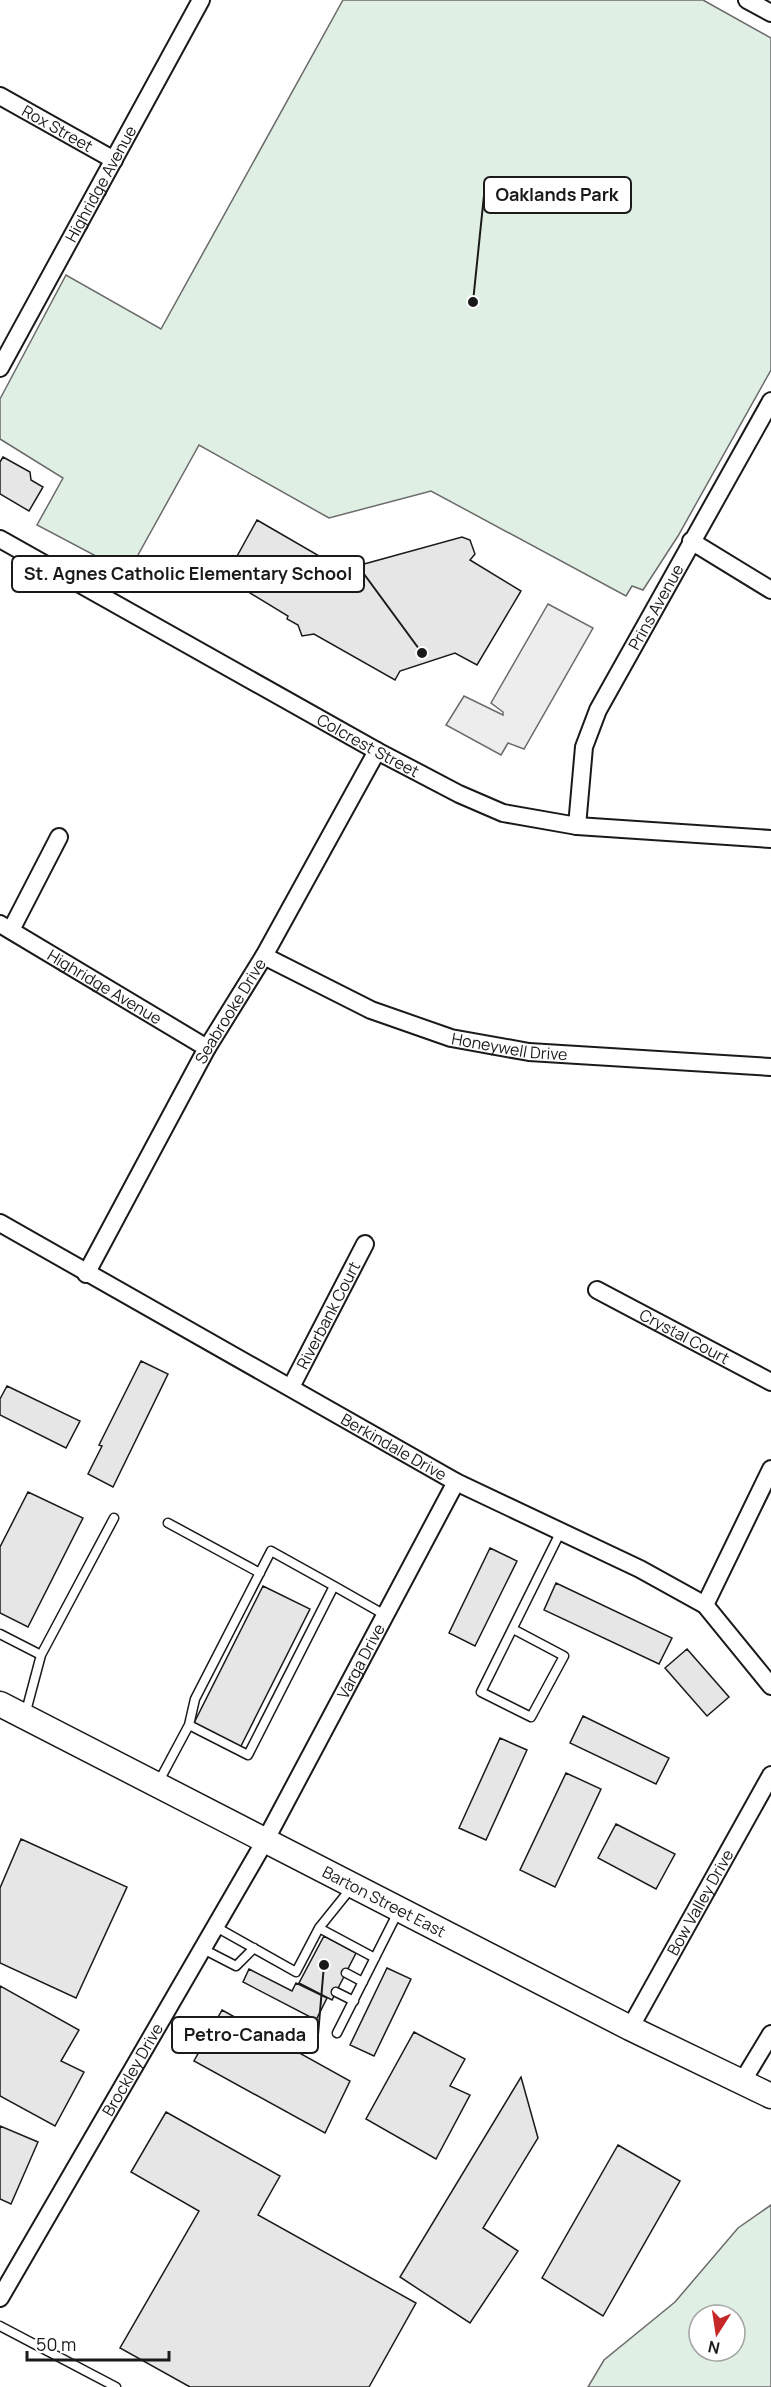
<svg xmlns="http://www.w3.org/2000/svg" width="771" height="2387" viewBox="0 0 771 2387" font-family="Manrope,sans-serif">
<rect width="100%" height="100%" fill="#fff"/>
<!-- green -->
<path fill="#e0efe3" stroke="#6a6a6a" stroke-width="1.5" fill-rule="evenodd" d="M343,0H703L771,38V370L678,536L643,590L632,586L626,596L431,491L329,518L199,445L128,573L37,525L63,478L0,439V399L66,275L161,329Z
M771,2205V2387H588L604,2360L675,2302L738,2228ZM699,2315H735V2351H699Z"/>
<!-- parking -->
<path fill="#ededed" stroke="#6a6a6a" stroke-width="1.5" d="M548,604L593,628L524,749L508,743L501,755L446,725L464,696L503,715V712L491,703Z"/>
<!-- building -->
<path fill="#e6e6e6" stroke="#1a1a1a" stroke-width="1.5" d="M3,457L30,472L31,480L43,487L29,511L0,494V462Z
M257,520L333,564L335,572L462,537L470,540L475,554L470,560L521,591L477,665L455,653L400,671L395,680L314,634L302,636L298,625L287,619L288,616L225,578Z
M141,1361L168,1374L113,1487L88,1474L102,1446L99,1445Z
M7,1386L80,1421L66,1448L0,1415V1399Z
M28,1492L83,1518L28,1627L0,1613V1547Z
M490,1548L517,1561L475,1646L449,1633Z
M556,1583L672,1638L659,1664L544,1610Z
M263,1586L310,1609L240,1748L193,1725Z
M687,1649L729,1697L707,1716L665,1668Z
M583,1716L669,1758L656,1784L570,1743Z
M500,1738L527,1750L486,1840L459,1828Z
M566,1773L601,1789L555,1887L520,1870Z
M616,1824L675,1854L656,1889L598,1858Z
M21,1839L127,1887L76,1998L0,1963V1888Z
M324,1936L356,1953L332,2000L299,1983Z
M387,1968L411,1979L374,2056L350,2045Z
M249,1969L292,1991L296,1983L327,1998L316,2020L243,1982Z
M0,1986L79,2030L61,2061L84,2072L55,2126L0,2096Z
M222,2010L350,2081L325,2133L194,2061Z
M414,2032L465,2059L450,2086L470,2095L436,2159L366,2119Z
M521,2077L538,2138L483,2228L518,2251L470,2323L400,2277Z
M166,2112L280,2176L258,2215L416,2303L369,2387H190L120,2348L199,2211L131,2172Z
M0,2126L38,2142L11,2204L0,2199Z
M618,2145L680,2181L603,2316L542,2278Z"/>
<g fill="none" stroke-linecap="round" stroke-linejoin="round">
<!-- service casing -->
<g stroke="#1a1a1a" stroke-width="11">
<path id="service" d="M168,1523L260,1573
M513,1629L564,1656L531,1717L481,1692L561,1531
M0,1634L41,1655L114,1518
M25,1715L41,1655
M189,1725L195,1699L271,1551L334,1586
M158,1783L189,1725L248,1755L334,1586L385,1615
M216,1927L296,1972L319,1928L352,1887
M319,1928L375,1958
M203,1949L236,1966L254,1948
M346,1973L363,1982
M336,1992L354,2001
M337,2033L399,1910
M0,2326L116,2387"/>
</g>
<!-- minor casing -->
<g stroke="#1a1a1a" stroke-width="20">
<g id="minor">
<path d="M747,0L771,13"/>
<path id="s1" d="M0,96L114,160"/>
<path id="s2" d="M0,368L201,0"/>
<path id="s3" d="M0,539L377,751L459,794L503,813L577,826L771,839"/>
<path d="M691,541L771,590"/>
<path id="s4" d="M577,826L584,747L598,710L771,401"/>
<path id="s5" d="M0,924L207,1048"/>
<path d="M11,930L59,837"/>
<path id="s6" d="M264,956L371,1010L451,1038L529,1052L771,1067"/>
<path id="s7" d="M0,1223L456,1482L640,1569L705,1605L771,1686"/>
<path id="s8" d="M86,1274L207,1048L264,956L377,751"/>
<path id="s9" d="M597,1290L771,1382"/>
<path id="s10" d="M291,1387L365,1244"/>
<path d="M705,1605L771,1469"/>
<path id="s11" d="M630,2028L771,1775"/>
<path d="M742,2082L771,2034"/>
<path id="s12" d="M0,2298L265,1841L456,1482"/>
</g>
</g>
<!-- secondary casing -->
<g stroke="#1a1a1a" stroke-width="27">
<g id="secondary">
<path id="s13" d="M0,1704L630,2028L771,2096"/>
</g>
</g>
<!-- service -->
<use href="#service" stroke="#fff" stroke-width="8"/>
<!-- minor -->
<use href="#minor" stroke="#fff" stroke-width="16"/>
<!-- secondary -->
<use href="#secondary" stroke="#fff" stroke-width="24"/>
</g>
<g text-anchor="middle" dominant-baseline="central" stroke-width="4.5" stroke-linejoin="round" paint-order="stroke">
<!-- street labels -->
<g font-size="16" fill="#1a1a1a" stroke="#fff">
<text stroke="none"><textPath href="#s1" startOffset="66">Rox Street</textPath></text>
<text stroke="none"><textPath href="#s2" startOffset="210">Highridge Avenue</textPath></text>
<text stroke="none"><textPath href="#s4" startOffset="237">Prins Avenue</textPath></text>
<text stroke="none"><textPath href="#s3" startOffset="422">Colcrest Street</textPath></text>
<text stroke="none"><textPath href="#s5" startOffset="122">Highridge Avenue</textPath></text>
<text stroke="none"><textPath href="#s8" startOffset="300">Seabrooke Drive</textPath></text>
<text stroke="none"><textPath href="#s6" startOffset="264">Honeywell Drive</textPath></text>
<text stroke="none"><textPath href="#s10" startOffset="81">Riverbank Court</textPath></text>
<text stroke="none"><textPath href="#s9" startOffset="99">Crystal Court</textPath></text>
<text stroke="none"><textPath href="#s7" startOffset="453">Berkindale Drive</textPath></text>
<text stroke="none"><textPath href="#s12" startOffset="732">Varga Drive</textPath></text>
<text stroke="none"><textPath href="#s13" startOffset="432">Barton Street East</textPath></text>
<text stroke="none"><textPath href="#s11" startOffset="144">Bow Valley Drive</textPath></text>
<text stroke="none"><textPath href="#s12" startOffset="264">Brockley Drive</textPath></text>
</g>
</g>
<!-- callouts -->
<path fill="none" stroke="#1a1a1a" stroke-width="2" d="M473 302L484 195M422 653L364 574M324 1965L318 2035"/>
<g fill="#1a1a1a" stroke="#fff" stroke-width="2">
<circle cx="473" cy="302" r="6"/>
<circle cx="422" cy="653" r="6"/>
<circle cx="324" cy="1965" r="6"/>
</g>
<g fill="#fff" stroke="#1a1a1a" stroke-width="2">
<rect x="484" y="177" width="147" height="36" rx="6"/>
<rect x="12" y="556" width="352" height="36" rx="6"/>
<rect x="172" y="2017" width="146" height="36" rx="6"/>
</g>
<g font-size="18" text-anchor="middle" font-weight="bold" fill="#1a1a1a">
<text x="557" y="201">Oaklands Park</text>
<text x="188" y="580">St. Agnes Catholic Elementary School</text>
<text x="245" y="2041">Petro-Canada</text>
</g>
<!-- north arrow -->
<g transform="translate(717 2333) rotate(192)"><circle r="28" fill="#ffffff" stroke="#a3a3a3" stroke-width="1.5"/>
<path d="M0-4.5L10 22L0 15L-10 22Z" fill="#c62828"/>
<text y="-9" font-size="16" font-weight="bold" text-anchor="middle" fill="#1a1a1a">N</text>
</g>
<!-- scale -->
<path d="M27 2351v9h142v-9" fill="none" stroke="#1a1a1a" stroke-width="3"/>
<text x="36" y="2351" font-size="18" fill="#1a1a1a" stroke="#ffffff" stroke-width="4.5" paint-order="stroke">50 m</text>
</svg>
